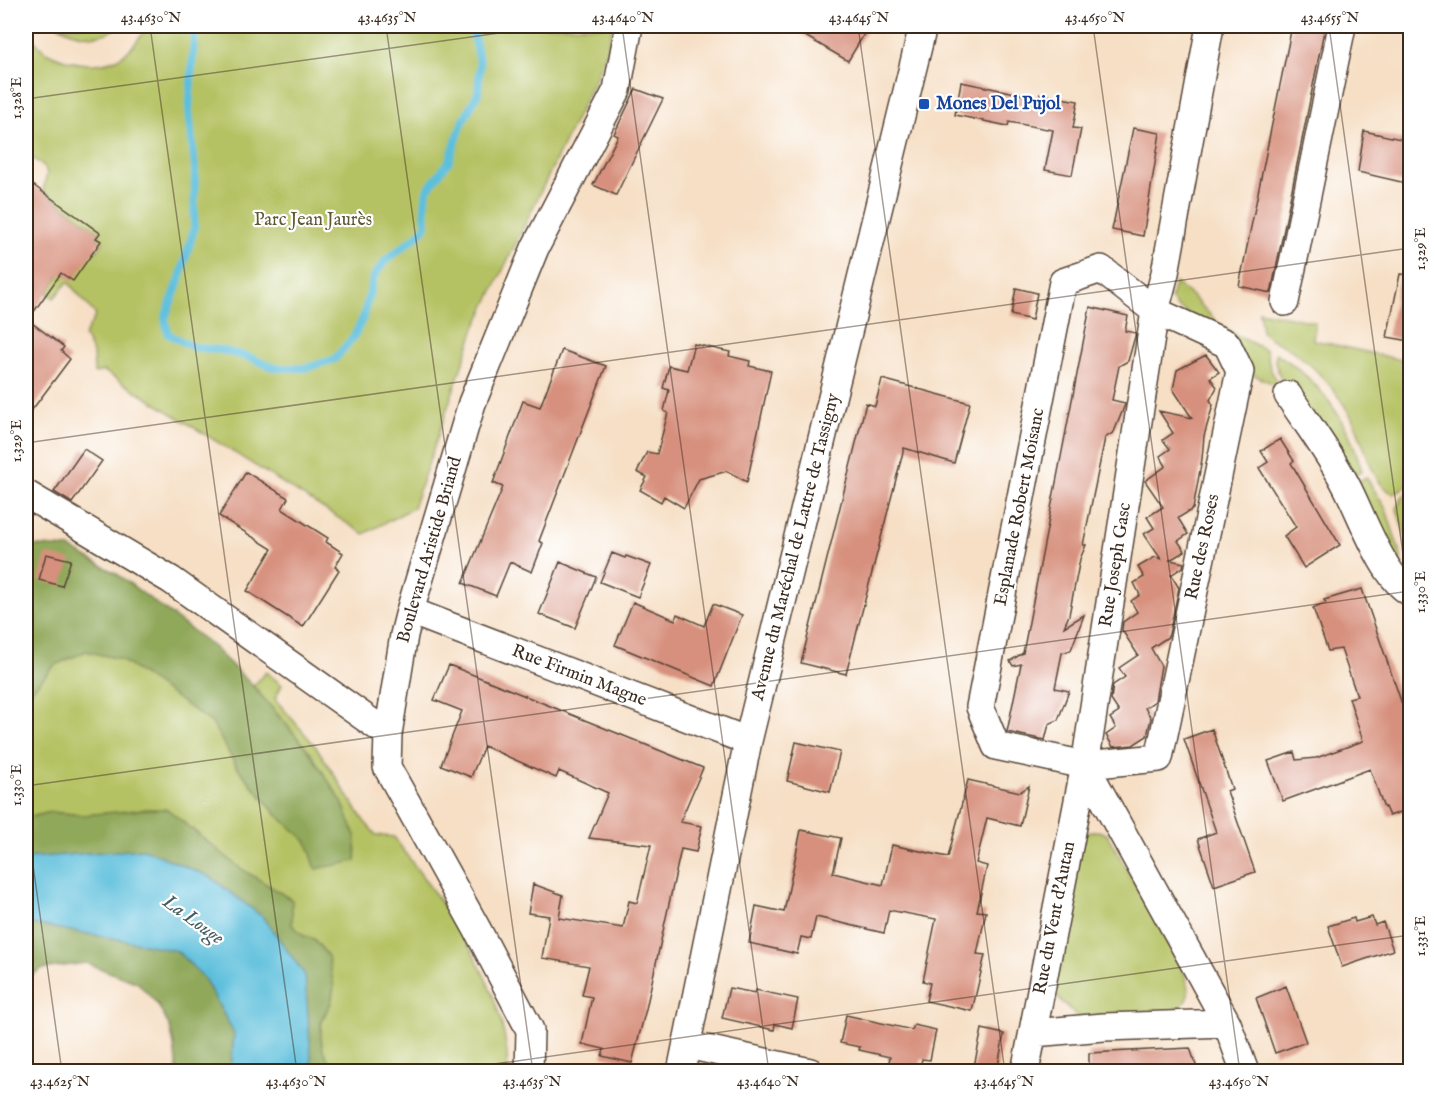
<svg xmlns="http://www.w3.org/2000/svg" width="1436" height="1097" viewBox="0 0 1436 1097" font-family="'IM FELL English',serif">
<rect width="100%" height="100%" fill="#fff"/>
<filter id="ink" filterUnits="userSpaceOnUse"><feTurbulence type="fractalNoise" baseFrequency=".0167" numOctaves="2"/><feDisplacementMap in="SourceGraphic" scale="12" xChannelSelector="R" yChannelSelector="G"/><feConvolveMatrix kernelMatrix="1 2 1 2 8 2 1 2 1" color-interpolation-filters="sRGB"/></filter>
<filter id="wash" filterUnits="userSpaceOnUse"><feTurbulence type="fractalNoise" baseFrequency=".008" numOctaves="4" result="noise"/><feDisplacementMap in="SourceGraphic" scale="24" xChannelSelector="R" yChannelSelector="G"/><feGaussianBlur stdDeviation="1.35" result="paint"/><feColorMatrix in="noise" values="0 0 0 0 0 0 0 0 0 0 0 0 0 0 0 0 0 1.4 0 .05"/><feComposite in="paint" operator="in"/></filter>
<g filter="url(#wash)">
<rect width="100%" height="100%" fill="#f6dfc5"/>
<!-- green -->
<path fill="#b5c264" stroke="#787641" stroke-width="1.5" d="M59,26H120C101,40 79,38 59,26Z
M148,26H613L607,49L595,79L475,328L413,508L364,534L104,371L94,373L93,353L84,336L96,315L68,282L54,298L47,293L61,273L95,250L97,251L103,243L96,238L100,233L43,191L47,173L44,166L26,154V33C34,38 38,47 46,52C66,63 99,70 120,57C132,50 140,37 148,26Z
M1175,283L1192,296L1221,326L1232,333L1266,350L1270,368L1280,387L1247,372L1206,325L1176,306L1171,298Z
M1259,311L1315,322L1313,340L1410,362V485L1394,493C1372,489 1363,436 1352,418C1337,392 1318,369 1294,352C1284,345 1271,341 1262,332Z
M1276,353C1320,381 1349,421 1362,471L1349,479L1281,379L1275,363Z
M1366,477L1386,509L1401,556L1400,563L1352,485Z
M1410,491V547H1409L1397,509L1402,497Z
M86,651L120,659L212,723L237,767L277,815L308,842L316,869L356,838L342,802L309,751L253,686L266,672L282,685L275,699L317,748L364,821L376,835L394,837C444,908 507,981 508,1071H335C332,1064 326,1058 323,1050C317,1033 322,1017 331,1003L314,939L304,936L292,925L291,900L240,868L167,809L84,815L51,812L26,818V696L55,665Z
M1098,831L1107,834L1183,969C1190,988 1193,1004 1170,1013L1078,1017L1058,998L1053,980L1080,839L1088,832Z"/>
<!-- forest -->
<path fill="#90a85a" stroke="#66693c" stroke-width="1.5" d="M26,545L70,548L117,574L210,644L253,686L309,751L342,802L356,838V861L316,869L307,842L277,815L237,767L212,723L120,659L86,651L55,665L26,696Z
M147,809H167L240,868L292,900V925L304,936L314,939L328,956L334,987L331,1003L321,1020V1037L323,1050L335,1071H312L305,975L264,918L210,877L144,849L26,858V818L51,812L84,815Z
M26,923L135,942L177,951L204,978L234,1033L231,1071H177L174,1045L170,1028L158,1005L138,983L86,963L41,969L26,979Z"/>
<!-- water -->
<path fill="#5dbfdc" stroke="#4c747d" stroke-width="1.5" d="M144,849L210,877L264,918L305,975L312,1071H231L234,1033L204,978L177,951L135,942L26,923V858Z"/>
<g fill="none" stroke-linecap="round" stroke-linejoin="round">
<!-- stream -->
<path stroke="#5dbfdc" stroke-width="8" d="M195,26L189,110L195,169L194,229L179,281L165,318L168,334L193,347L220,350L248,357L275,368H306L335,359L354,336L363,318L374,276L385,261L422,232L426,225L425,205L427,190L449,161L463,121L478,93L480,64L472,26"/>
</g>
<g id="blocks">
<!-- building -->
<path fill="#d7907d" d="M788,26H869L848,61Z
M1292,26H1325L1271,293L1239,286Z
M961,82L1040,98V94L1078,101L1073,128L1081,129L1072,175L1045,170L1053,130L1009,122L1008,126L955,115Z
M636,89L663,99L616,195L593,185L618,136L614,134Z
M1133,128L1160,133L1143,236L1112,230Z
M1364,131L1410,141V184L1358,172Z
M26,180L100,233L96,238L101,241L73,281L61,273L28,320L64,347L61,351L70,359L26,418Z
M1400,274L1410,275V341L1387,337Z
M1016,288L1037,293L1032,320L1011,315Z
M1090,307L1128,316L1125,331L1136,333L1128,361L1119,366L1112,400L1125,403L1124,407L1114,432L1105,438L1083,545H1086L1080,559L1069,615L1064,627L1084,615L1071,650L1062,653L1055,688L1069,691L1058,720L1049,724L1045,740L1007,732L1021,664L1013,666L1010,661L1023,653Z
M694,344L730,352L729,356L750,361L749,366L771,371L747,482L727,471L699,479L684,508L664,496L661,502L640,490L647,477L637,472L647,452L657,454L668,413L664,411L669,390L663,388L669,366L687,370Z
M562,350L606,366L539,541L543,543L532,572L510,562L496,596L463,583L503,487L493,483L523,401L540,407Z
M1206,355L1219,372L1210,378L1217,387L1210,400L1213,405L1204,436L1202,459L1193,509L1178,518L1188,534L1178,541L1185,551L1170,560L1184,563L1183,567L1171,575L1179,588L1169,634L1168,637L1151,648L1161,666L1155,701L1145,708L1151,718L1147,736L1133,745L1113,747L1106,735L1116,728L1110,718L1119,712L1111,700L1113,685L1125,677L1119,668L1138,655L1122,630L1123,622L1137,612L1131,601L1140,595L1134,583L1144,577L1138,567L1155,557L1161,559L1144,534L1154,528L1147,517L1163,507L1145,481L1166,466L1160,456L1170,449L1163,440L1173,433L1159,411L1192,418L1173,389L1177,370Z
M882,379L970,403L954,463L904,448L846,674L801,663L866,403L875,406Z
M1280,439L1294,461L1291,463L1340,545L1304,568L1284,536L1296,527L1259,468L1268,462L1261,451Z
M84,449L102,461L72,503L54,492Z
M246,472L288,498L282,509L328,538L326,542L343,553L335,567L339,570L303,627L247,591L272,549L219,516Z
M612,553L625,558L626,556L651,565L638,597L600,582Z
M46,554L71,560L62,586L39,580Z
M560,562L596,577L575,628L539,614Z
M1362,589L1410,727V809L1389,816L1385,807L1384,808L1370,769L1283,801L1268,761L1294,752L1296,760L1316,758L1363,741L1349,698L1357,696L1341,649L1328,651L1313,608L1326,603L1324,600Z
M633,602L675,620L677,614L704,626L713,604L742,615L714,686L615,645Z
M449,665L703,768L680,822L702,826L696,852L681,849L646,1009L632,1063L602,1056L604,1049L582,1044L592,997L582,995L589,966L542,958L549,916L528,913L533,884L563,895L559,918L623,928L629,901L637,903L651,845L589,838L608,793L559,771L556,778L484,746L471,777L441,765L462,711L434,700Z
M1212,729L1232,789L1227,791L1255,872L1214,886L1198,839L1216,832L1184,739Z
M796,742L840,752L830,792L787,781Z
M968,780L1020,792L1029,786L1020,826L987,818L976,863L987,866L977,911L986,912L977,954L985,955L972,1011L926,1001L930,983L923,981L936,919L889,910L884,933L816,917L811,939L801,937L797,954L749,943L756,906L784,912L801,830L841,838L833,873L883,885L892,845L948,857Z
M1372,917L1375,925L1383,922L1393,950L1342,967L1328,926L1354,918L1355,922Z
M1286,986L1306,1042L1275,1053L1256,998Z
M729,988L755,993L756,990L798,999L792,1028L775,1024L774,1030L722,1018Z
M846,1015L912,1030L914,1025L936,1030L930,1060L922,1059L919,1071H910L888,1067L890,1057L859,1050L860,1047L840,1043Z
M982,1029L1004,1034L997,1071H973Z
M1190,1048L1198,1071H1089V1053Z"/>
</g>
</g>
<g filter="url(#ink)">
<use href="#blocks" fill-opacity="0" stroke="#574537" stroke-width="1.5"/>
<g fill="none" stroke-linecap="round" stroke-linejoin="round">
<!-- minor casing -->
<g stroke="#574537" stroke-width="30">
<path id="minor" d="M1101,269L1155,311L1227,344L1240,371L1159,758L1085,765L996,746L980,707L1063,282Z
M1285,302L1342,26
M1288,395C1308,425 1330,454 1346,485C1362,515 1382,576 1410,592
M26,494L171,580L388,734
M410,611L748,741
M1085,765L1227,1023L1245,1072
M1033,1033L1104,1027L1227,1023
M688,1045L810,1072
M529,1072L530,1030L477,929L387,767L388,734L404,635L410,611L472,403L535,248L617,90L629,26
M681,1072L748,741L923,26
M1025,1072L1085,765L1155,311L1165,273L1210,26"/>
</g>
<!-- minor -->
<use href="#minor" stroke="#fff" stroke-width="27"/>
</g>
</g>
<!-- ticks -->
<path fill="none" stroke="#3b2a1e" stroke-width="1.5" stroke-opacity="0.45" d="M150,26L297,1072M386,26L533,1072M622,26L769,1072M858,26L1005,1072M1093,26L1240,1072M1329,26L1410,604M26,99L549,26M26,443L1410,248M26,786L1410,591M26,815L62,1072M438,1072L1410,935"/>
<!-- markers -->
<rect fill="#1a4fb4" stroke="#fff" stroke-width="2" x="918" y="98" width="12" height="12" rx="3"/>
<g text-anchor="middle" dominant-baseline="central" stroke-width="4.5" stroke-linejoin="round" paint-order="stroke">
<!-- transit labels -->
<g font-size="18" font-weight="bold" fill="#164399" stroke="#fff" text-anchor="start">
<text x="936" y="104">Mones Del Pujol</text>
</g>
<!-- park labels -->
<g font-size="18" fill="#605833" stroke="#fff">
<text x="313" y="220">Parc Jean Jaurès</text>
</g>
<!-- street labels -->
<g font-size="18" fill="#3b2a1e" stroke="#fff">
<text transform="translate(1020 507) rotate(-79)">Esplanade Robert Moisanc</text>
<text transform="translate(796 547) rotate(-76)">Avenue du Maréchal de Lattre de Tassigny</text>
<text transform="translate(1203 547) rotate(-78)">Rue des Roses</text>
<text transform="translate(430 550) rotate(-74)">Boulevard Aristide Briand</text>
<text transform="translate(1116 565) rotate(-81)">Rue Joseph Gasc</text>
<text transform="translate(579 676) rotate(21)">Rue Firmin Magne</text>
<text transform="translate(1055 918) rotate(-79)">Rue du Vent d'Autan</text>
</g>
<!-- water labels -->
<g font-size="20" font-style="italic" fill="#475e60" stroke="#fff">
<text transform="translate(193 920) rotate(36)">La Louge</text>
</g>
</g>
<!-- margin -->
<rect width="1436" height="1097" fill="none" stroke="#fff" stroke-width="66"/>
<rect x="33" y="33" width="1370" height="1031" fill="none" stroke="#3b2a1e" stroke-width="2"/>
<g font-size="15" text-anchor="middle" fill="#3b2a1e">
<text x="151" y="22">43.4630°N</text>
<text x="387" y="22">43.4635°N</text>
<text x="623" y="22">43.4640°N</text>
<text x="859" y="22">43.4645°N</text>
<text x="1095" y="22">43.4650°N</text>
<text x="1330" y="22">43.4655°N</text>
<text transform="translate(16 98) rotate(-90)" y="5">1.328°E</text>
<text transform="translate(1420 249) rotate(-90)" y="5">1.329°E</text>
<text transform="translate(16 441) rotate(-90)" y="5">1.329°E</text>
<text transform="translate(1420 592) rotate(-90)" y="5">1.330°E</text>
<text transform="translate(16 785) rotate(-90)" y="5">1.330°E</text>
<text transform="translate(1420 936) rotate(-90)" y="5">1.331°E</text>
<text x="60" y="1086">43.4625°N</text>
<text x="296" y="1086">43.4630°N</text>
<text x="532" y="1086">43.4635°N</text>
<text x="768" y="1086">43.4640°N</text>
<text x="1004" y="1086">43.4645°N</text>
<text x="1239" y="1086">43.4650°N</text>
</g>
</svg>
